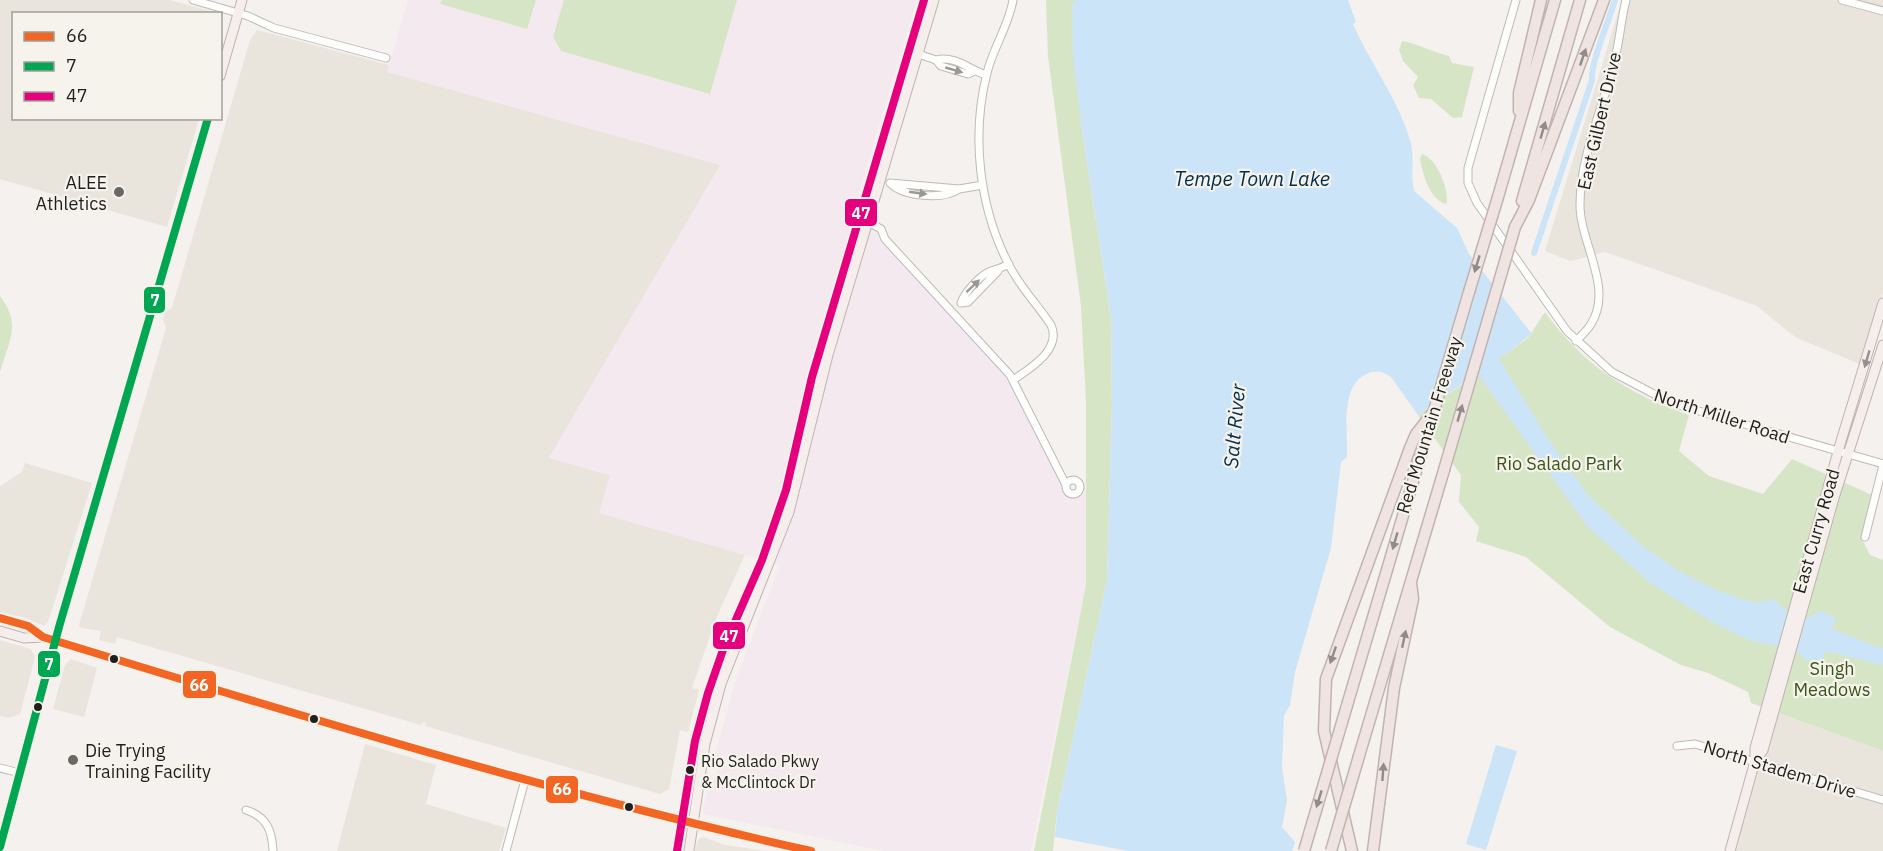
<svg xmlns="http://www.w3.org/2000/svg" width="1883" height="851" viewBox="0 0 1883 851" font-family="'IBM Plex Sans',sans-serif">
<rect width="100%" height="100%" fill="#f4f1ee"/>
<!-- built -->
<path fill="#e9e4dc" d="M0,0H170L217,13L14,14V118L199,119L167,227L0,179Z
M1622,0H1883V292L1862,365L1795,337L1757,306L1682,279L1605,252L1570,261L1545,251Z
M257,30L389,65L388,72L721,165L549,458L610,475L600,513L745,554L715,621H713L710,626L713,627L692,688L699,690L688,732L680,730L669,789L660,794L425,726L426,723L422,722L421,725L117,637L115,644L99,640L101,631L81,628L79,625L166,328L163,320L165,312L172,308L250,40Z
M25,463L92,483L48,622L44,626L24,617L0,613V486L22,472Z
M0,640L31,649L35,657L20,714L8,718L0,716Z
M71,659L97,668L84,717L53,709L65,665Z
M1770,710L1883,751V851H1733Z
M365,744L436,765L426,804L506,828L499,851H337Z
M703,837L725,845L765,851H695L698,840Z"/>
<!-- education -->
<path fill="#f5e9f0" d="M408,0H917L851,219L885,239L1010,375L1067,492L1074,495L1080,488H1086V585L1031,851H883L704,814L703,809L708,789H712L719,766L714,759L735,682L780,565L599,513L610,475L549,458L720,165L387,72Z"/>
<!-- green -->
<path fill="#d7e5c7" d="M442,0H536L527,29L440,4Z
M564,0H737L710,94L561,51L553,37Z
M1046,0H1075V4L1072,3L1081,123L1111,318L1112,404L1107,581L1057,812L1053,851H1034L1086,585V402L1081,306L1048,56Z
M1402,41C1419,44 1432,52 1449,56L1452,63L1474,67L1462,117L1453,118L1431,99L1419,98L1413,85L1418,77L1403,61L1399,50Z
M1422,154C1436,157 1451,192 1446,204C1429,199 1423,174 1420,159Z
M0,296C22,325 9,340 0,372Z
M1545,312C1582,364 1629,395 1689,415L1679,451L1709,476L1763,494L1792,459L1872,495L1861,537L1870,555L1883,560V751L1751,703L1748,692L1708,673L1681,665L1610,627L1526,557L1476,541L1479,527L1459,502L1461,475L1418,415L1528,338Z"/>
<!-- water -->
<path fill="#cbe4f7" d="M1075,0H1348L1356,22L1353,24C1370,63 1398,99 1410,140C1415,156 1410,174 1414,191L1457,228L1469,254L1532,334L1499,359L1545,434L1588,495L1643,546L1677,570L1716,590L1755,603L1773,599L1788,612L1806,618L1822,611L1836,618L1832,629L1883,649V665L1825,651L1823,662L1804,659L1797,651L1749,640L1714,623L1652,584L1588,527L1477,373L1418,415L1391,377C1384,372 1377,370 1369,373C1339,383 1348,432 1347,457L1341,462L1331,548L1295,672L1290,705L1284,716L1282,768L1287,800L1282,827L1295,842L1292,851H1128L1055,837L1057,812L1107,581L1112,404L1111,318L1081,123L1073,57L1072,3L1075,4Z
M1496,745L1517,751L1486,850L1466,844Z"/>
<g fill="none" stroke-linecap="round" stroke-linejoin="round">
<!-- canal -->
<path stroke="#cbe4f7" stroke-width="6" d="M1534,253L1592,80C1590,64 1610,18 1615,0"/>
<!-- minor casing -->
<g stroke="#bdbbb9" stroke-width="9">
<path id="minor" d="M193,0L248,16L274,28L386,58
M1013,0C1009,25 993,48 987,73C971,136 979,207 1009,265C1020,287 1037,304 1051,325C1062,349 1031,368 1013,380
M1516,0L1468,168V183L1477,203L1567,331L1612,372L1671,403L1883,464
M1842,0L1883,11
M918,54L936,60
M974,71L968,74L941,66L936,60C955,55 970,70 986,75
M959,189C943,200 904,197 890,183L959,189L983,185
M868,222L881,229L885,239L1010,375L1066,485
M998,271L968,302L961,303C964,293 980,275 991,271C997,269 1002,268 1009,264
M1576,341C1581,336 1587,331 1591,324C1614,288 1580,243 1580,205C1580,154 1604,107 1615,58C1620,39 1621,19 1626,0
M1066 487a7 7 0 1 1 14 0a7 7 0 1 1-14 0Z
M1865,537L1883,465
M1677,746L1695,744L1883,800
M0,768L20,773
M246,810C267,817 272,830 273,851
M506,851L525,780"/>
</g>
<!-- major casing -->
<g stroke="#c0b3b0" stroke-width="11">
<path id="major" d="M220,76L242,0
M0,618L28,626L43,637C297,715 552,793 811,851
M0,631L24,638L43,637
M1755,761L1763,750L1834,498L1883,345
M0,847L59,627L208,118
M677,851L695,741L708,693L724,647L762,560L786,490L812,377L924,0
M689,851L705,744L721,684L789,512L828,355L934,0
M1730,851L1755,761V748L1841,441L1883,303"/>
</g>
<!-- highway casing -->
<g stroke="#c0b3b0" stroke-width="13">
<path id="highway" d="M1519,111V93L1541,0
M1498,197L1555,0
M1522,201L1580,0
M1515,227L1529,200L1604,0
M1348,702L1469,292
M1359,756L1444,470
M1352,851L1324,731L1326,679L1410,448L1416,434L1435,410
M1373,851L1394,688L1413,599L1411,583"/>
</g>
<!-- minor -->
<use href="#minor" stroke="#fdfdfc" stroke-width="7"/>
<!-- major -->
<use href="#major" stroke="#f5eeec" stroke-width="9"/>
<!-- highway -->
<use href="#highway" stroke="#efe4e2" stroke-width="10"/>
<!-- highway-bridge casing -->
<g stroke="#c0b3b0" stroke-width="13" stroke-linecap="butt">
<path id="highway-bridge" d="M1469,292L1498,197
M1444,470L1515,227
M1304,851L1348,702
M1331,851L1359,756"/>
</g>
<!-- highway-bridge -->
<use href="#highway-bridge" stroke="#efe4e2" stroke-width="10"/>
<!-- bus-1 casing -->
<g stroke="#f6f2ec" stroke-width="12">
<path id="bus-1" d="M0,618L28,626L43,637C297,715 552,793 811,851"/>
</g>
<!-- bus-2 casing -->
<g stroke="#f6f2ec" stroke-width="12">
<path id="bus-2" d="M0,847L59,627L208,118"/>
</g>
<!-- bus-3 casing -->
<g stroke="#f6f2ec" stroke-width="12">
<path id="bus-3" d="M677,851L695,741L708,693L724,647L762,560L786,490L812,377L924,0"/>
</g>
<!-- bus-1 -->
<use href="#bus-1" stroke="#f26522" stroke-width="8"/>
<!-- bus-2 -->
<use href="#bus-2" stroke="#00a651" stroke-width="8"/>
<!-- bus-3 -->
<use href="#bus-3" stroke="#e5007d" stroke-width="8"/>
</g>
<!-- one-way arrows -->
<defs><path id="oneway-solid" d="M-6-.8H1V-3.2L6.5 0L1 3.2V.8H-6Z" transform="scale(1.5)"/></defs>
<g fill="#928b89">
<use href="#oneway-solid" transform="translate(1583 57) rotate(-71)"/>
<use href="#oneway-solid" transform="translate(1543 130) rotate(-74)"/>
<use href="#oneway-solid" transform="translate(1477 264) rotate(107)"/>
<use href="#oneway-solid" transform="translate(1460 413) rotate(-74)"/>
<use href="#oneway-solid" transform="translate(1395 541) rotate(106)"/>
<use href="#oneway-solid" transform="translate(1404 639) rotate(-78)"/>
<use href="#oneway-solid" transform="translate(1333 655) rotate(109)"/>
<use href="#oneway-solid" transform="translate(1383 772) rotate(-86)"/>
<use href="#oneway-solid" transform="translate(1319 799) rotate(107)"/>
</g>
<g fill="#9a9998">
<use href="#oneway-solid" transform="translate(954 70) rotate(16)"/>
<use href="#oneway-solid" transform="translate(918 193) rotate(8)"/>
<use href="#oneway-solid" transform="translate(973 286) rotate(-43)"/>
</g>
<use fill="#95918f" href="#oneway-solid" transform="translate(1867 359) rotate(106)"/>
<!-- markers -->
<g fill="#6a6866" stroke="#f6f2ec" stroke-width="2">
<circle cx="119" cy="192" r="6"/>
<circle cx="73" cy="760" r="6"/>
</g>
<g fill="#201f1d" stroke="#f6f2ec" stroke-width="2">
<circle cx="114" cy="659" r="5"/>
<circle cx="38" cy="707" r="5"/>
<circle cx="314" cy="719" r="5"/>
<circle cx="690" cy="770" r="5"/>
<circle cx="629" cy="807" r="5"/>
</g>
<g text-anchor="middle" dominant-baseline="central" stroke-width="4.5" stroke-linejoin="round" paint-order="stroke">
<!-- bus labels -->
<g font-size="16" fill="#201f1d" stroke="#f6f2ec" text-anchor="start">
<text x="701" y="761">Rio Salado Pkwy<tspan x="701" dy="21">&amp; McClintock Dr</tspan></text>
</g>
<!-- street labels -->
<g font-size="18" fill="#201f1d" stroke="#f6f2ec">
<text transform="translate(1599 121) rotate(-77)">East Gilbert Drive</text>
<text transform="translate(1722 416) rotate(18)">North Miller Road</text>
<text transform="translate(1429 425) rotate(-73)">Red Mountain Freeway</text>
<text transform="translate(1816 531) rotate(-74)">East Curry Road</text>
<text transform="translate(1780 769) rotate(17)">North Stadem Drive</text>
</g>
<!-- poi labels -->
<g font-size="18" fill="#201f1d" stroke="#f6f2ec" text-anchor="end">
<text x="107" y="182">ALEE<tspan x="107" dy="21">Athletics</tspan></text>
<text x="85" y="750" text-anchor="start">Die Trying<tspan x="85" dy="21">Training Facility</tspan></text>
</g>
<!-- park labels -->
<g font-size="18" fill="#385716" stroke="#f6f2ec">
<text x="1559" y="463">Rio Salado Park</text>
<text x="1832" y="668">Singh<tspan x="1832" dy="21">Meadows</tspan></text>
</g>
<!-- water labels -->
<g font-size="20" font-style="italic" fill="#002e4d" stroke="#f6f2ec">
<text x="1252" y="178">Tempe Town Lake</text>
<text transform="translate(1234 426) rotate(-85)">Salt River</text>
</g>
</g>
<g stroke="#f6f2ec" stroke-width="2">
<rect x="844" y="198" width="34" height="29" rx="6" fill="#e5007d"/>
<rect x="143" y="286" width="23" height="28" rx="6" fill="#00a651"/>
<rect x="712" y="621" width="34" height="29" rx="6" fill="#e5007d"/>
<rect x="37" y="650" width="24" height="28" rx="6" fill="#00a651"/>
<rect x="182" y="670" width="35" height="29" rx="6" fill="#f26522"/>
<rect x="545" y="775" width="34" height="29" rx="6" fill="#f26522"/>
</g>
<g font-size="16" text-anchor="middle" font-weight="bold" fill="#fff">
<text x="861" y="219">47</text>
<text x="155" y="306">7</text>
<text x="729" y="642">47</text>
<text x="49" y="670">7</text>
<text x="199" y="691">66</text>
<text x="562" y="795">66</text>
</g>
<!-- legend -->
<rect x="12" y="12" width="210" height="108" fill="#f6f2ec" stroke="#a09e99" stroke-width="1.5"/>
<rect x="24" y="32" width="30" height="9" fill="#f26522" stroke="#a09e99" stroke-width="1.5"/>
<text x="66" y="42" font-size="18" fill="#201f1d">66</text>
<rect x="24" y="62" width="30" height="9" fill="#00a651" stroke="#a09e99" stroke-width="1.5"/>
<text x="66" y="72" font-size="18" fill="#201f1d">7</text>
<rect x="24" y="92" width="30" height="9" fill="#e5007d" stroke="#a09e99" stroke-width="1.5"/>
<text x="66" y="102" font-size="18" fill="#201f1d">47</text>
</svg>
